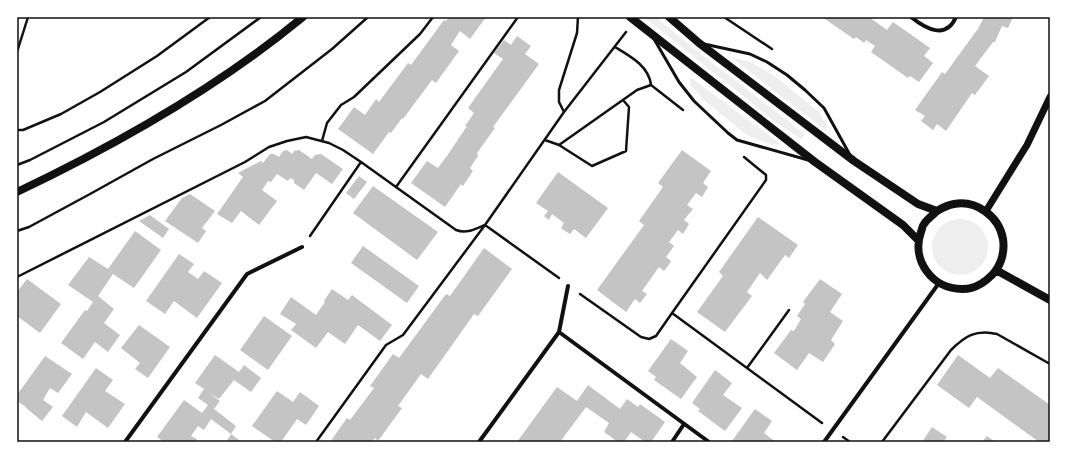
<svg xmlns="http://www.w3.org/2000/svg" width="1067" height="459" viewBox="0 0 1067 459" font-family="'Asap Condensed',sans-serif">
<rect width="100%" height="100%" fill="#fff"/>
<!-- green -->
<path fill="#eee" d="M644,17H656L698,52L805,134L801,139L778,124Z
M732,58L749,61L773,75L819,112L828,128L824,129Z
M690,77L782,145L770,144L748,136L705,101L690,85Z
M932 247a28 28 0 1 1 56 0a28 28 0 1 1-56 0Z"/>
<!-- building -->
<path fill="#c4c4c4" d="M449,17H486L470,39L460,31L451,45L459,51L436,83L432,80L403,119L402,118L391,133L389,132L373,154L338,129L354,107L365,115L376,99L379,102L408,63L411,65L444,20L446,21Z
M822,17H869L887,30L893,22L930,48L924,56L933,63L919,82L910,76L908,78L871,52L875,46L866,40L864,43L856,37L854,39Z
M984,17H1013L1008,28L1002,26L995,42H993L975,66L989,76L975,95L972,93L946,131L937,124L933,130L921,121L925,116L915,110L942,72L945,74L977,30V31Z
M517,36L531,46L525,54L539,64L493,127L495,128L477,153L478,156L470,168L473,171L463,186L461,184L445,207L411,183L427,161L438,168L449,153L467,126H465L474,113L468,108L503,59L494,53L504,40L511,45Z
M287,150L292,154L294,151L299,150L312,159L315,155L321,154L343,169L332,184L316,173L304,190L294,183V180L290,178L288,181L277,174L271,182L268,181L262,190L277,201L259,225L241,211L232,223L217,214L243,177L238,173L261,161L263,163L270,154H274L279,157L283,151Z
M682,150L711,171L703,183L708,187L702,197L696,193L687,205L693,209L684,220L689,224L683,234L678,230L669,242L674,246L666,257L671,261L668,266L664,271L659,267L642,291L647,294L640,303L635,299L626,312L597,290L644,225L639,221L663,187L658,183Z
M558,172L608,208L586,238L574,229L570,234L565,231L561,228L564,223L552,214L549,220L544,216L548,211L536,203Z
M359,176L367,182L354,199L346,193Z
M373,186L438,232L417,260L353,213Z
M190,194L215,211L202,228L206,231L198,243L165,221L182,198Z
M150,215L169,229L163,238L139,221Z
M758,217L798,245L789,258L785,255L767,280L760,273L747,292L752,296L725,332L697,312L723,276L719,272Z
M135,231L161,250L134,288L113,274L98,296L114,309L104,323L120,335L108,352L95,342L83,359L61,343L85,310L87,311L93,302L68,285L89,257L108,269Z
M363,246L419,286L407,303L351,263Z
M484,248L512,269L478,316L474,314L428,379L421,374L398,406L402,408L378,441L375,438L372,442H330L347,418L350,420L374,388L370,386L393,354L399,358L446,294L450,296Z
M179,254L194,264L188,272L198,279L204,271L222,283L197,318L174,301L165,314L146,301Z
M27,279L61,304L40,333L17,316V292Z
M820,279L842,294L830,312L843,321L831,340L835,344L823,362L809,353L797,370L774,353L791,330L794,331L801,319L797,316L805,304L803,302Z
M332,289L348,300L352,295L392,325L380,341L358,325L345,344L328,332L316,348L291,330L296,324L280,314L291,297L316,315L325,302L324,301Z
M264,316L292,336L268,370L240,350Z
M139,325L170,347L148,378L135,369L140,363L121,348Z
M671,339L688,351L680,363L697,377L681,399L654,380L656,377L648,371Z
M215,355L239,372L244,365L261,378L251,392L234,380L219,399L209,393L220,401L214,409L236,426L231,434L242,442H226L231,434L211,419L204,430L198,426L191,436L197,439L195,442H164L157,437L184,400L202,413L208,405L198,398L204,389L195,383Z
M958,355L990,378L998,368L1050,405V442H1039L977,397L969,408L937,385Z
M45,356L72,374L58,393L50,388L43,400L53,407L42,421L26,408V407L17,401V395Z
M96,368L113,380L105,391L125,404L108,428L86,412L77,427L62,416Z
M715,370L732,383L723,395L742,408L725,431L698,411L700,409L692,403Z
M588,385L620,409L627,399L638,407L640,404L665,422L651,442H645L631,432L624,442H618L604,432L609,423L586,407L560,442H517L557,387L577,401Z
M277,391L293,402L300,392L319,406L306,425L297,419L281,442H275L252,426Z
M755,409L772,421L764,433L776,442H733L732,441Z
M932,427L947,437L943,442H922Z
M987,436L994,441L996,442H982Z"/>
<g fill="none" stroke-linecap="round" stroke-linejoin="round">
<!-- path -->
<path stroke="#111" stroke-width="2.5" d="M724,17L772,49
M615,47C630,56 649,66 651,85L683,110
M17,52L28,17
M564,112L559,102V90L577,33L578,17
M17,130H23L61,114L100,92L157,56L210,17
M545,140L559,145L637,90L651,85
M322,141L327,123L341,105L354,97L420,34L433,17
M559,145L592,166L626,151L629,107L623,100
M744,157L766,175V180L672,313L822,423
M17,165L30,160L104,122L186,72L261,17
M396,187L518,17
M17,231L29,227L90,194L153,159L221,125L265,101L332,49L368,17
M310,236L361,162
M17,277L245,162L269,147L287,141L306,137L329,143L343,150L361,162L456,230C467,234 475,229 485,225L559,278
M580,294L641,337L649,339L656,336L672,313
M747,368L789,310
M843,437L850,442
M316,442L386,345L403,335L485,225L564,112L626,32
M882,442L951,350C965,336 976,329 997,334L1050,364"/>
<!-- service -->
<path stroke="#111" stroke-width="3" d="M654,39L679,82L694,101L728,133L737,140L808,160
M704,44L750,54L767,62L787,75L805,90L824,108L850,155"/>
<!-- minor -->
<path stroke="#111" stroke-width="4" d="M911,17C926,29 946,40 956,17
M559,332L709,442
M125,442L247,274L302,247
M479,442L559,332L568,286
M672,442L684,424
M824,442L939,283"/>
<!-- tertiary -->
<path stroke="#111" stroke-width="7" d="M986,211L1027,145L1050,97"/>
<!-- secondary -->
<path stroke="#111" stroke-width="8" d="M630,17L815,162L903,225L918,240
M669,17L699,43L854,161L918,204L937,211C942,208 948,205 954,204C976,200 999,216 1003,239C1005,252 1001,266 992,275C986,281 979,286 971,288C968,289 965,289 962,289C932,289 911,260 921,232C922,230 922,226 924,224C927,219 933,215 937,211
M17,192C118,144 217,88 303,17
M996,270L1050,300"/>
</g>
<!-- border -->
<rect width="1067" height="459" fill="none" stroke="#ffffff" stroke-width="36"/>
<rect x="18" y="18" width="1031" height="423" fill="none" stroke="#111" stroke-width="1.5"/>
</svg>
